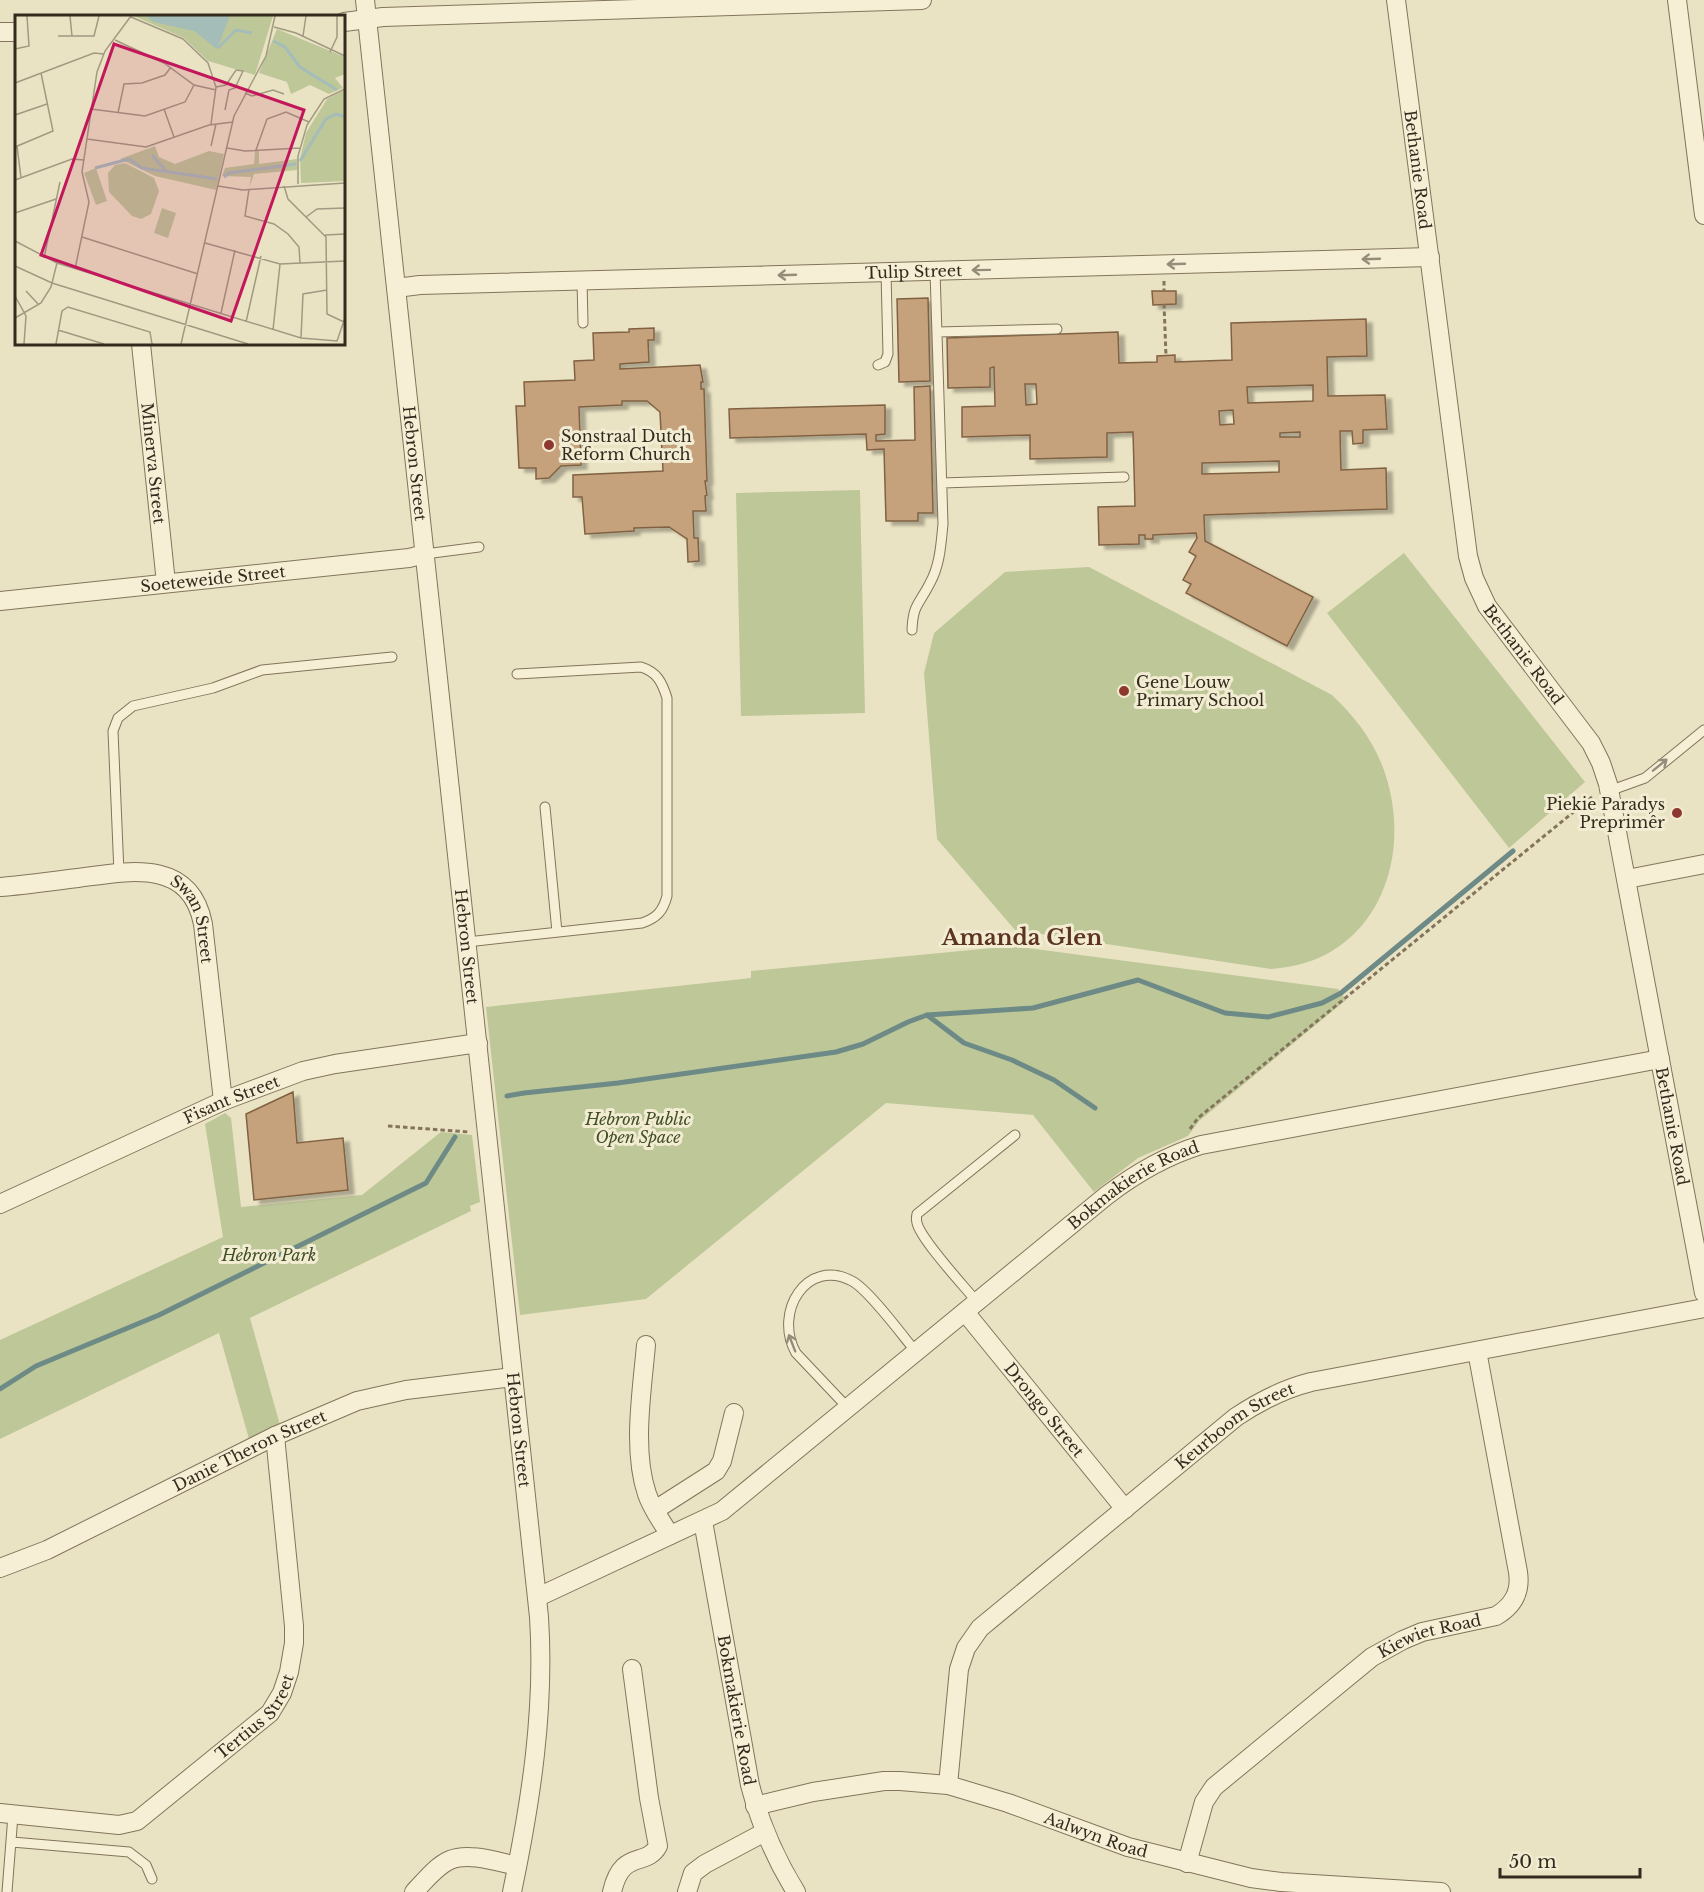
<svg xmlns="http://www.w3.org/2000/svg" width="1704" height="1892" viewBox="0 0 1704 1892" font-family="'Libre Baskerville',serif">
<defs>
<filter id="shadow"><feDropShadow dx="6" dy="4" stdDeviation="1.5" flood-color="#0004"/></filter>
</defs>
<rect width="100%" height="100%" fill="#eae3c3"/>
<!-- green -->
<path fill="#bdc798" d="M860,490L865,713L741,716L736,493Z
M1404,553L1585,782L1509,848L1327,613Z
M1089,567L1332,695C1353,715 1371,737 1382,765C1417,855 1377,963 1271,969L1015,930L937,839L924,673L934,633L1005,572Z
M1013,946L1338,989L1346,1000L1199,1121L1188,1136L1138,1158L1094,1192L1033,1115L886,1103L646,1299L520,1315L486,1007L751,978V971Z
M225,1113L231,1118L241,1207L362,1195L441,1132L472,1135L480,1202L470,1206L471,1211L250,1318L280,1425L249,1439L219,1333L0,1439V1340L223,1237L205,1124Z"/>
<g fill="none" stroke-linecap="round" stroke-linejoin="round">
<!-- stream -->
<path stroke="#6d8a86" stroke-width="5" d="M927,1015L964,1043L1012,1060L1054,1080L1095,1108
M507,1096L524,1093L618,1083L836,1052L863,1044L908,1022L927,1015L1033,1008L1138,980L1225,1013L1268,1017L1322,1003L1341,993L1513,851
M0,1389L36,1366L159,1315L426,1183L455,1137"/>
</g>
<!-- building -->
<path fill="#c5a27c" stroke="#806243" stroke-width="1.5" fill-rule="evenodd" filter="url(#shadow)" d="M1152,291H1176V304L1153,305Z
M928,298L930,381L899,382L897,299Z
M1366,319L1367,356L1327,357L1328,396L1385,395L1387,429L1363,430V443L1353,444L1352,431H1340L1341,470L1386,468L1387,509L1204,515L1205,541L1313,597L1287,646L1186,593L1191,584L1183,580L1196,556L1189,552L1197,538L1196,533L1153,535V539H1145V535H1139V544L1099,545L1098,507L1135,506L1133,432L1107,433V457L1030,459V435L962,437V407L995,406L994,367L990,368V387L948,388L947,338L1118,332L1119,363L1157,362V356L1175,355V362L1232,360L1231,323ZM1025,384H1036L1037,404L1026,405ZM1313,385V401L1248,403L1247,387ZM1233,410L1234,424L1220,425L1219,411ZM1300,432V437H1280V433ZM1279,461V472L1202,474V463Z
M654,328V340H648L649,362L620,364V369L700,365L703,382H701V389H704L707,481H705L707,495L705,496L706,511H693L694,538H698L699,561L688,562L687,539L669,527L634,528V531L585,534L582,497H573V475L663,471L660,412L647,401H622V405L579,407L581,465L561,466L549,478L536,479V468H519L516,406H525L524,382L575,380L574,361L594,360L593,333L629,332V329Z
M930,386L933,513H918V521H886L884,449L867,450L866,434L730,438L729,409L885,405V434L876,435V441L915,440L914,387Z
M293,1092L297,1143L343,1138L348,1190L254,1200L246,1114Z"/>
<g fill="none" stroke-linecap="round" stroke-linejoin="round">
<!-- service casing -->
<g stroke="#83745b" stroke-width="11">
<path id="service" d="M582,281L583,323
M937,332L1057,329
M878,365L885,362L888,354L886,272
M942,483L1124,477
M425,554L479,547
M912,630C913,604 919,605 930,583C940,565 941,544 943,524L935,271
M1609,791L1645,778L1704,730
M545,807L557,932
M119,873L113,731L118,718L133,706L213,688L262,670L392,657
M467,942L642,923C657,918 663,911 667,896V698C662,682 657,672 641,667L517,674
M977,1302C964,1286 921,1240 917,1223C916,1219 916,1218 917,1214L1015,1135
M848,1408L796,1353C773,1312 807,1257 852,1281C869,1290 902,1335 916,1352
M12,1842L129,1852L146,1865L152,1879
M7,1892L13,1815"/>
</g>
<!-- minor casing -->
<g stroke="#83745b" stroke-width="20">
<g id="minor">
<path id="s1" d="M365,0L539,1617C545,1710 531,1801 512,1892"/>
<path id="s2" d="M1396,0L1468,556L1474,578L1487,606L1591,743L1601,763L1608,784L1704,1293"/>
<path d="M1677,0L1704,215"/>
<path d="M344,22L383,17L922,0"/>
<path d="M0,32H16"/>
<path id="s3" d="M396,288L420,285L1430,257"/>
<path id="s4" d="M141,344L166,583"/>
<path id="s5" d="M0,601L409,558L425,554"/>
<path d="M1627,879L1704,864"/>
<path id="s6" d="M0,887C26,885 52,881 78,878C129,871 190,858 203,924L223,1101"/>
<path id="s7" d="M0,1204L223,1101L303,1071L335,1064L478,1043"/>
<path id="s8" d="M965,1312L1125,1509"/>
<path d="M646,1345C642,1391 632,1450 647,1494C652,1509 662,1522 670,1535"/>
<path d="M655,1510L716,1471L722,1461L734,1413"/>
<path id="s9" d="M703,1521L750,1785C760,1823 775,1858 796,1892"/>
<path id="s10" d="M0,1568L47,1550L275,1436L357,1401L406,1390L513,1377"/>
<path id="s11" d="M538,1597L722,1511L1106,1196C1136,1173 1165,1156 1201,1145L1660,1059"/>
<path id="s12" d="M948,1785L959,1669L966,1648L980,1628L1236,1417C1260,1401 1283,1389 1311,1382L1704,1308"/>
<path id="s13" d="M755,1806L813,1792L884,1781H900L948,1785L1008,1803L1128,1847L1251,1878L1281,1882L1441,1892"/>
<path id="s14" d="M0,1813L119,1825L137,1821L270,1713L282,1693L289,1672L294,1643V1626L275,1436"/>
<path id="s15" d="M1187,1863L1204,1802L1214,1787L1372,1657L1403,1640L1422,1632L1496,1616C1513,1606 1521,1592 1518,1572L1477,1351"/>
<path d="M414,1892C425,1881 436,1866 450,1860C469,1852 498,1862 517,1866"/>
<path d="M612,1892C622,1848 646,1868 658,1846L649,1798L632,1669"/>
<path d="M687,1892L693,1873L705,1864L765,1832"/>
</g>
</g>
<!-- path -->
<path stroke="#83745b" stroke-width="3" stroke-dasharray="4.5 3" stroke-linecap="butt" d="M1164,281V291
M1164,304L1166,356
M388,1126L469,1132
M1190,1129L1198,1118L1592,797"/>
<!-- service -->
<use href="#service" stroke="#f6efd5" stroke-width="9"/>
<!-- minor -->
<use href="#minor" stroke="#f6efd5" stroke-width="18"/>
</g>
<!-- one-way arrows -->
<defs><path id="oneway-shaft" d="M-6 0H5M1.5-3L5.5 0L1.5 3" fill="none" stroke-width="1.6" stroke-linecap="round" stroke-linejoin="round" transform="scale(1.5)"/></defs>
<g stroke="#958d7a">
<use href="#oneway-shaft" transform="translate(1371 259) rotate(178)"/>
<use href="#oneway-shaft" transform="translate(1176 264) rotate(178)"/>
<use href="#oneway-shaft" transform="translate(981 270) rotate(179)"/>
<use href="#oneway-shaft" transform="translate(787 275) rotate(178)"/>
<use href="#oneway-shaft" transform="translate(1660 765) rotate(-39)"/>
<use href="#oneway-shaft" transform="translate(792 1343) rotate(-111)"/>
</g>
<!-- markers -->
<g fill="#8d3930" stroke="#f2ecd2" stroke-width="2">
<circle cx="549" cy="445" r="6"/>
<circle cx="1124" cy="691" r="6"/>
<circle cx="1677" cy="813" r="6"/>
</g>
<g text-anchor="middle" dominant-baseline="central" stroke-width="6" stroke-linejoin="round" paint-order="stroke">
<!-- street labels -->
<g font-size="16" fill="#342b1e" stroke="#f2ecd2">
<text stroke="none"><textPath href="#s2" startOffset="171">Bethanie Road</textPath></text>
<text stroke="none"><textPath href="#s3" startOffset="518">Tulip Street</textPath></text>
<text stroke="none"><textPath href="#s4" startOffset="120">Minerva Street</textPath></text>
<text stroke="none"><textPath href="#s1" startOffset="466">Hebron Street</textPath></text>
<text stroke="none"><textPath href="#s5" startOffset="214">Soeteweide Street</textPath></text>
<text stroke="none"><textPath href="#s2" startOffset="675">Bethanie Road</textPath></text>
<text stroke="none"><textPath href="#s6" startOffset="222">Swan Street</textPath></text>
<text stroke="none"><textPath href="#s1" startOffset="952">Hebron Street</textPath></text>
<text stroke="none"><textPath href="#s7" startOffset="254">Fisant Street</textPath></text>
<text stroke="none"><textPath href="#s2" startOffset="1179">Bethanie Road</textPath></text>
<text stroke="none"><textPath href="#s11" startOffset="729">Bokmakierie Road</textPath></text>
<text stroke="none"><textPath href="#s8" startOffset="126">Drongo Street</textPath></text>
<text stroke="none"><textPath href="#s12" startOffset="489">Keurboom Street</textPath></text>
<text stroke="none"><textPath href="#s1" startOffset="1438">Hebron Street</textPath></text>
<text stroke="none"><textPath href="#s10" startOffset="276">Danie Theron Street</textPath></text>
<text stroke="none"><textPath href="#s15" startOffset="348">Kiewiet Road</textPath></text>
<text stroke="none"><textPath href="#s9" startOffset="192">Bokmakierie Road</textPath></text>
<text stroke="none"><textPath href="#s14" startOffset="297">Tertius Street</textPath></text>
<text stroke="none"><textPath href="#s13" startOffset="352">Aalwyn Road</textPath></text>
</g>
<!-- poi labels -->
<g font-size="16" fill="#342b1e" stroke="#f2ecd2" text-anchor="start">
<text x="561" y="436">Sonstraal Dutch<tspan x="561" dy="18">Reform Church</tspan></text>
<text x="1136" y="682">Gene Louw<tspan x="1136" dy="18">Primary School</tspan></text>
<text x="1665" y="804" text-anchor="end">Piekie Paradys<tspan x="1665" dy="18">Preprimêr</tspan></text>
</g>
<!-- park labels -->
<g font-size="16" font-style="italic" fill="#404f26" stroke="#f2ecd2">
<text x="638" y="1119">Hebron Public<tspan x="638" dy="18">Open Space</tspan></text>
<text x="269" y="1255">Hebron Park</text>
</g>
<!-- district labels -->
<g font-size="22" font-weight="bold" fill="#5d3421" stroke="#f2ecd2">
<text x="1022" y="937">Amanda Glen</text>
</g>
</g>
<!-- overview -->
<g transform="translate(15 15)">
<rect width="330" height="330" fill="#eae3c3"/>
<path d="M119,1H258L240,60L193,46L169,23ZM262,14L330,42V59L320,63L328,73L314,79L295,70L276,79L272,67L244,58ZM330,75V166L286,168L285,144L291,118L312,84ZM140,131L144,142L160,149L194,136L209,139L201,175L140,161L105,144ZM240,136H244V149L282,144V155L239,159L234,173L236,162L207,161L210,153L239,149ZM110,148L139,163L144,176L136,199L126,204L117,201L94,177L93,158L100,150ZM81,153L92,186L81,190L69,158ZM147,193L161,198L153,223L139,218Z" fill="#bdc798"/>
<path d="M131,1H215L202,34L179,16L139,7Z" fill="#a5bdb9"/>
<path fill="none" stroke="#a5bdb9" stroke-width="3" d="M258,26L270,32L285,52L322,75M203,33L221,15L237,18M137,140L152,157M285,146L311,104L321,99L330,102M80,153L114,144L127,153L202,164M209,162L214,158L281,149"/>
<path fill="none" stroke="#a19981" stroke-width="1.5" d="M55,1L57,21M116,2L168,24L193,48L201,72L196,109M259,12L281,18L330,41M43,21H79L84,1M288,21L291,1M100,25L149,48L179,70L201,75M0,34L14,31L12,1M315,37L322,22V1M0,68L79,38L89,39M201,72L211,70L221,55L228,56L220,73L214,75L210,95M230,78L237,81L258,75L269,79M76,94L130,101L170,87L179,70M149,94L159,122M103,98L109,69L127,68L150,60L156,52M0,100L32,89M72,124L131,132L194,110L218,107M2,131L6,163M196,131L201,109M0,132L38,116L26,58M212,133L230,136L285,133M241,135L252,104L271,97L294,107M0,165L57,144L69,145M283,169V141L292,110L309,84L330,74M203,171L228,175L330,168M269,171L273,184L311,222L312,299L329,307M234,174L230,201L259,209L273,219L284,232L285,248M0,198L41,184M291,202L302,194L330,193M310,220L330,219M67,222L183,259M0,226L42,248L286,323L322,326L330,303M190,228L265,249L330,246M29,243L45,167M0,251L37,268L233,329M60,254L74,187L67,157L82,57L90,36L116,1M11,276L24,290M0,281L11,301L9,329M206,298L220,235M0,303L26,288L36,272L42,248M231,307L246,241M43,315L89,329M258,315L265,249M286,323L288,279L312,275M41,329L47,296L53,292L135,317L137,329M166,329L219,101L251,41L260,1"/>
<path fill="#c2185b" fill-opacity="0.15" stroke="#c2185b" stroke-width="3" d="M99,29L289,95L216,306L26,240Z"/>
<rect width="330" height="330" fill="none" stroke="#342b1e" stroke-width="3"/>
</g>
<!-- scale -->
<path d="M1500 1868v9h140v-9" fill="none" stroke="#342b1e" stroke-width="3"/>
<text x="1509" y="1868" font-size="18" fill="#342b1e" stroke="#f2ecd2" stroke-width="4.5" paint-order="stroke">50 m</text>
</svg>
